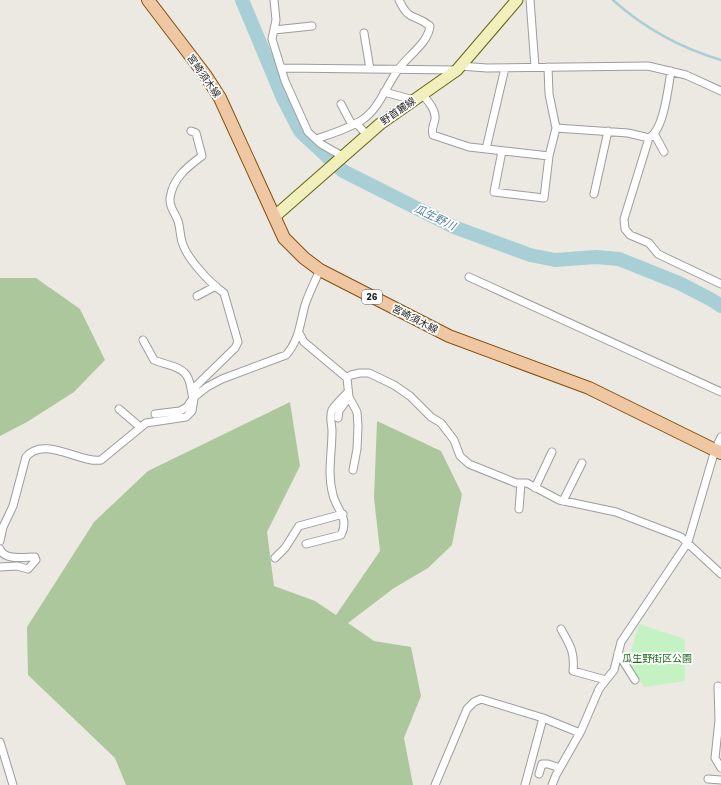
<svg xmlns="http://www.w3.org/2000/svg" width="721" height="785" viewBox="0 0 721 785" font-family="Poppins,'Noto Sans JP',sans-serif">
<rect width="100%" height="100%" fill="#ece8e2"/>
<!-- forest -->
<path fill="#adc79c" d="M0,278H36L80,309L105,360L74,392L27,422L0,436Z
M290,402L300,466L267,532L274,586L315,601L336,615L380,551L374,498L377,421L441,451L462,494L452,545L428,568L394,588L348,623L374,641L411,647L421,696L404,738L413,785H126L115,758L28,675L27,627L94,522L148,471Z"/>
<!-- park -->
<path fill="#c4f2c3" d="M639,624L685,639V681L644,687L628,662Z"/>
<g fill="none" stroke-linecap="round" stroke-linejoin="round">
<!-- stream -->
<path stroke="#a7cfd5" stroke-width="2.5" d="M613,0C644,28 681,48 721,60"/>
<!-- river -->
<path stroke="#a7cfd5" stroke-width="14" d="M242,0L283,98L300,131L343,171L454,227L530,255L555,260L596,257L619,259L679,283L712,300L721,306"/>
<!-- street casing -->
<g stroke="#9d9d9d" stroke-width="9">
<path id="street" d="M274,0L276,20L272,39L285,81L308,132L321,144L342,156
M530,0L535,67
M274,30L312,26
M364,33L370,69
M460,66L487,68L648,66L686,75L721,91
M548,67L549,94L556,128L628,133L649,138
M281,68L456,70
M671,71C668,88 664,130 649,138L624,219L625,229L630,235L649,243L658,254L721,284
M384,92L414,100
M422,94C428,101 436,110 435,119C434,125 431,129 433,135L469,147L549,156
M341,104L352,125
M356,123L367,135
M655,135L664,152
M316,139C331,134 348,129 362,120C379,109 386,86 398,70C407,56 428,44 430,26C414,13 410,23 399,0
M486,149L505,68
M502,151L494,192L544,198L549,156L556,128
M594,194L608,131
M469,277L721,392
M197,296L216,286
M299,333L304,342L347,378L351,375L360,373H369L394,385L410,396L431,417L441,423L454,440L460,456L469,464L516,483H527L559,500L616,512L681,537L721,574
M143,340L154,360C165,365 183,366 188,378C191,384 191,392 193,398
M347,378L349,397L357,412L358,426L357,449L353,470
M119,409L140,427
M155,414L180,411L187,407L193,398L207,387L222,379L286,355C299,341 300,323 305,305C309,293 315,281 320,270
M338,418L339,411L349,397
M535,488L552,452
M563,501L582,463
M519,509L521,483
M0,541L3,527L13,506L26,457C44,435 81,464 101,460L146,423L186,417L192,411L196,386L235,348L238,342L224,293C210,283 187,259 182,242C180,235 180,227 178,221C175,212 169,208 170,198C173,178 187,167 202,156L196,133L191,131
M306,544L341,535C350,518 336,509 333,495C327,474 332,453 332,431C332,424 329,417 332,410C336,404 343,397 348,392
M0,549C5,561 24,557 35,557L36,560L28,569L17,566L0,567
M275,558L285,548L299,526L343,514
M561,629C570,645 575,652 573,671L606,680
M618,653L635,680
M718,686L719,720H721
M719,720L715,758L721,768
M0,742L13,785
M539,774L542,764H548L560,768
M708,779L721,780
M435,785L467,709L474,702L481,699L543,718
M525,785L543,718L580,733
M552,785L556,775L581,731L599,689L614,670L621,642L688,542L715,450L721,437"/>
</g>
<!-- secondary casing -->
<g stroke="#646511" stroke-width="13">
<path id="secondary" d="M274,217L380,124L457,70L517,0"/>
</g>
<!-- primary casing -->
<g stroke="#835110" stroke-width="14">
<path id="primary" d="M148,0L206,76L220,98L284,238L304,258L320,270L449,336L589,388L721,453"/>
</g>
<!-- street -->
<use href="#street" stroke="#fff" stroke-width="7"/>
<!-- secondary -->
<use href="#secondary" stroke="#f1efbb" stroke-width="11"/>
<!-- primary -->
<use href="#primary" stroke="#f0c7a3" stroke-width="12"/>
</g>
<g text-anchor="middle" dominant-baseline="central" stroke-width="3.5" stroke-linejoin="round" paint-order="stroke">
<!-- shield labels -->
<rect fill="#fff" stroke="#606060" stroke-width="1" x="362" y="290" width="20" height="14" rx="3"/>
<g font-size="9" font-weight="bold" fill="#1c1c1c">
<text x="372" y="297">26</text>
</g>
<!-- street labels -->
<g font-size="10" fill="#1c1c1c" stroke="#fff">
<text transform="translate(204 76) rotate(55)">宮崎須木線</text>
<text transform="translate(398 111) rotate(-35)">野首麓線</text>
<text transform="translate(415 319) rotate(27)">宮崎須木線</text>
</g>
<!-- park labels -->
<g font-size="10" fill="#196c17" stroke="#fff">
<text x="657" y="658">瓜生野街区公園</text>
</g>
<!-- water labels -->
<g font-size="11" font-style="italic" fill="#517b99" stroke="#fff">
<text transform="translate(435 217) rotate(26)">瓜生野川</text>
</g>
</g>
</svg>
